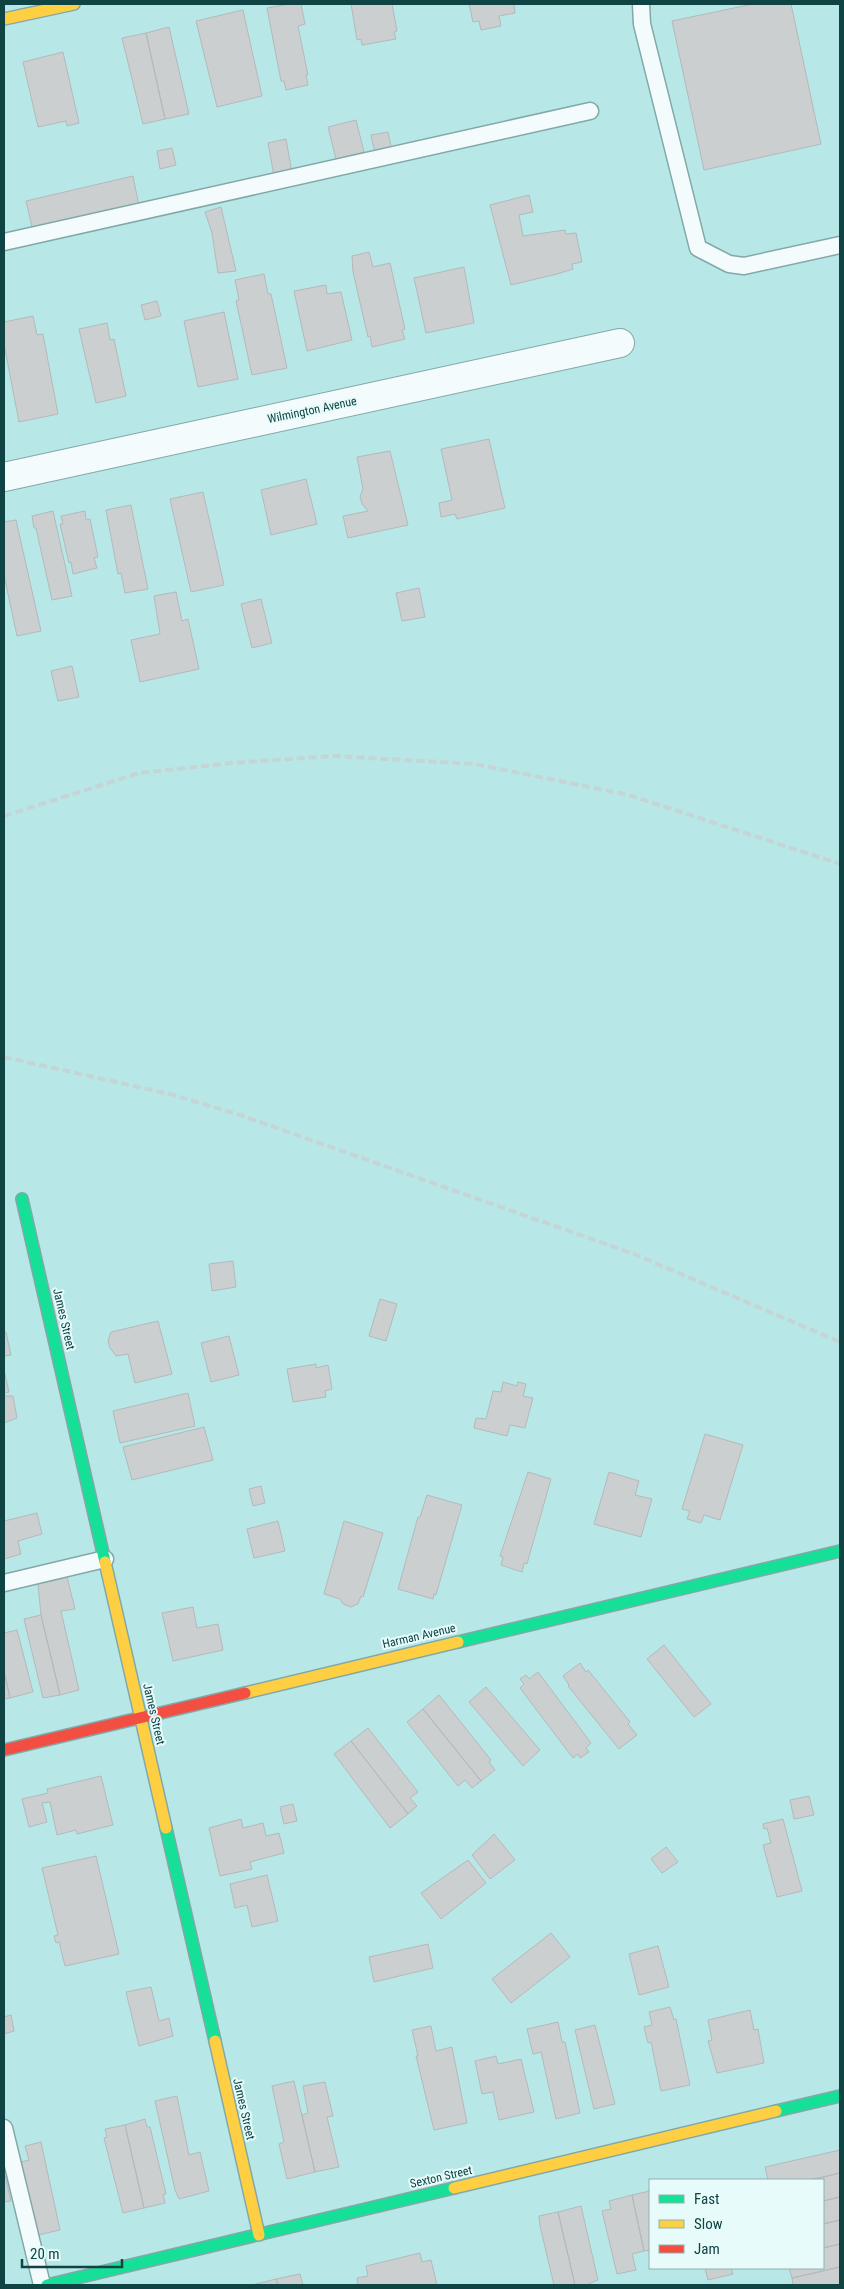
<svg xmlns="http://www.w3.org/2000/svg" width="844" height="2289" viewBox="0 0 844 2289" font-family="'Roboto Condensed',sans-serif">
<rect width="100%" height="100%" fill="#b8e7e8"/>
<!-- building -->
<path fill="#cbcfd0" stroke="#b4b9ba" d="M289,4H301L305,24L298,26L308,75H306L308,85L286,90L284,81H281L267,8Z
M351,4H392L397,31L394,32L396,39L362,45L361,39L357,40Z
M469,4H514L515,13L499,16L501,26L481,30L479,21L473,22Z
M753,4H791L821,144L704,170L672,21Z
M243,10L262,96L217,107L196,21Z
M169,27L189,114L165,119L146,33Z
M146,33L165,119L143,124L122,38Z
M63,52L79,123L67,126L66,121L38,127L23,62Z
M356,120L364,152L336,159L328,127Z
M388,132L392,151L375,154L371,135Z
M286,139L292,173L274,176L268,143Z
M172,148L176,165L160,169L157,151Z
M133,176L139,206L33,231L26,201Z
M529,195L533,212L519,215L523,236L565,230L566,234L576,233L582,262L572,264L573,269L557,274L511,285L490,205Z
M221,207L236,271L218,273L212,233L205,212Z
M369,252L373,267L390,263L405,329L402,330L405,339L372,347L370,336L368,337L353,272L352,256Z
M464,267L474,323L426,333L414,278Z
M264,274L268,294H271L287,368L252,375L236,301L239,300L235,280Z
M326,285L327,294L341,292L352,340L307,351L294,291Z
M157,301L161,316L145,320L141,305Z
M224,312L238,379L198,387L184,321Z
M33,316L37,335L43,334L58,414L19,422L4,344V322Z
M107,323L110,340L114,339L126,396L96,403L79,329Z
M489,439L505,508L457,519L455,514L441,517L439,503L452,500L441,449Z
M390,451L408,525L348,538L343,516L368,511L362,504L360,496L363,489L357,457Z
M306,479L317,524L271,535L261,490Z
M203,492L224,585L191,592L170,499Z
M131,505L148,589L125,593L121,573L118,574L106,510Z
M53,511L72,596L52,600L36,528H34L32,516Z
M85,511L86,520L90,519L98,557L94,558L97,568L73,574L71,562L69,563L60,524H63L61,516Z
M16,520L41,631L17,636L4,575V522Z
M419,588L425,617L402,621L396,593Z
M176,592L182,621L188,619L199,669L140,682L131,640L160,634L154,596Z
M261,599L272,643L252,648L241,604Z
M72,666L79,697L58,701L51,671Z
M233,1261L236,1287L212,1291L209,1264Z
M380,1299L397,1304L386,1341L369,1336Z
M158,1321L172,1374L135,1383L128,1354L116,1356L110,1348L108,1341L111,1332Z
M4,1332H6L11,1355L4,1356Z
M229,1336L239,1375L211,1382L201,1343Z
M316,1364V1368L328,1365L332,1389L325,1391L326,1397L293,1402L287,1369Z
M4,1370L9,1392L4,1393Z
M503,1382L517,1386L518,1382L526,1384L523,1396L533,1398L525,1428L510,1425L507,1436L474,1428L476,1418L486,1419L493,1391L501,1392Z
M188,1393L195,1426L120,1443L113,1411Z
M4,1396H13L17,1418L4,1423Z
M204,1427L213,1460L132,1480L123,1447Z
M705,1434L743,1445L720,1520L704,1515L701,1523L687,1519L690,1511L682,1509Z
M528,1472L551,1479L527,1564L524,1563L522,1572L501,1565L503,1557L500,1556Z
M609,1472L639,1481L635,1495L652,1499L641,1537L594,1524Z
M261,1486L265,1503L253,1506L249,1489Z
M427,1495L462,1505L436,1595L434,1594L433,1599L398,1589L418,1517H420Z
M37,1513L42,1534L18,1541L21,1554L4,1559V1521Z
M278,1521L285,1551L254,1558L247,1529Z
M344,1521L383,1533L363,1597L361,1596L358,1604L351,1607L343,1604L340,1599L324,1594Z
M67,1577L75,1609L61,1611L79,1690L60,1695L41,1615L38,1584Z
M193,1607L197,1628L218,1624L223,1650L173,1661L162,1613Z
M41,1615L60,1695L43,1698L24,1619Z
M17,1630L33,1692L10,1698L4,1671V1633Z
M664,1645L711,1704L694,1717L647,1659Z
M580,1663L586,1672L588,1670L630,1722L628,1724L637,1735L619,1749L568,1686L569,1685L563,1676Z
M4,1671L10,1698L4,1699Z
M538,1672L591,1743L586,1748L589,1752L580,1758L578,1754L573,1758L520,1688L524,1684L520,1679L526,1675L529,1679Z
M486,1687L540,1750L523,1766L469,1702Z
M439,1695L491,1760L489,1762L495,1770L481,1781L423,1709Z
M423,1709L481,1781L472,1788L465,1780L458,1786L407,1722Z
M368,1728L418,1792L410,1798L417,1806L408,1814L351,1741Z
M351,1741L408,1814L390,1828L334,1754Z
M101,1776L113,1825L77,1834L76,1830L57,1835L50,1802L42,1803L47,1822L29,1827L22,1799L48,1793L47,1789Z
M809,1796L814,1815L794,1819L790,1800Z
M293,1804L297,1821L284,1824L280,1807Z
M241,1819L243,1828L263,1823L266,1836L279,1833L284,1853L250,1862L252,1869L220,1876L209,1828Z
M783,1819L802,1891L777,1897L763,1845L771,1843L767,1828L764,1829L763,1824Z
M494,1834L515,1860L490,1879L472,1855Z
M666,1847L678,1862L662,1873L651,1859Z
M96,1856L119,1954L65,1966L59,1942L56,1943L54,1936L58,1935L42,1868Z
M468,1860L486,1883L441,1919L421,1893Z
M267,1875L278,1921L252,1927L247,1905L235,1908L230,1884Z
M551,1933L570,1957L511,2003L492,1979Z
M428,1944L433,1968L374,1982L369,1957Z
M658,1946L669,1987L639,1995L629,1954Z
M151,1987L159,2021L169,2018L173,2036L139,2046L126,1992Z
M670,2007L674,2020L676,2019L690,2085L661,2091L651,2042L648,2043L644,2027L652,2025L649,2012Z
M750,2010L754,2030L758,2029L764,2063L717,2073L708,2041L712,2040L708,2020Z
M11,2015L14,2031L4,2034V2017Z
M558,2022L562,2042H565L580,2113L556,2119L541,2052L533,2054L527,2029Z
M595,2025L615,2104L594,2109L575,2030Z
M431,2026L436,2051L452,2047L467,2123L434,2130L416,2056H418L412,2030Z
M496,2056L498,2064L521,2059L534,2112L499,2120L493,2092L482,2094L475,2061Z
M294,2081L315,2172L287,2179L279,2144L284,2142L272,2086Z
M325,2082L333,2116L327,2117L339,2167L315,2172L302,2115L308,2113L303,2086Z
M177,2096L189,2155L200,2152L209,2191L179,2199L175,2190L155,2101Z
M145,2119L147,2127H150L166,2194H163L165,2203L144,2208L125,2125Z
M125,2125L144,2208L123,2213L104,2138L107,2137L105,2129Z
M41,2142L60,2230L38,2235L21,2162L29,2160L25,2146Z
M840,2150V2173L810,2180H768L765,2167Z
M4,2171L11,2201L4,2202Z
M840,2173V2197L823,2201V2180H810Z
M650,2191V2250L644,2251L632,2195Z
M632,2195L644,2251L632,2254L636,2270L617,2274L602,2211L611,2209L609,2201Z
M840,2197V2220L823,2224V2201Z
M581,2206L598,2280L586,2285H575L558,2212Z
M558,2212L575,2285H554L540,2226L539,2216Z
M840,2220V2244L823,2248V2224Z
M840,2244V2267L792,2278L789,2268H823V2248Z
M420,2253L422,2262L431,2260L437,2285H358L357,2278L368,2276L366,2266Z
M840,2267V2285H793L792,2278Z
M705,2268H731L733,2274L708,2280Z
M300,2274L303,2285H278L276,2279Z
M276,2279L278,2285H252Z"/>
<g fill="none" stroke-linecap="round" stroke-linejoin="round">
<!-- lane casing -->
<g stroke="#82a8a8" stroke-width="19">
<path id="lane" d="M641,4L642,24L698,248L729,264L744,266L840,245
M4,242L590,111
M4,1583L105,1559
M4,2128L42,2285"/>
</g>
<!-- street casing -->
<g stroke="#82a8a8" stroke-width="30">
<path id="street" d="M4,477L620,343"/>
</g>
<!-- fast casing -->
<g stroke="#82a8a8" stroke-width="14">
<path id="fast" d="M22,1199L105,1562
M458,1642L840,1551
M166,1828L215,2041
M776,2111L840,2096
M47,2285L454,2188"/>
</g>
<!-- slow casing -->
<g stroke="#82a8a8" stroke-width="14">
<path id="slow" d="M4,19L74,4
M105,1562L166,1828
M245,1693L458,1642
M215,2041L259,2235
M454,2188L776,2111"/>
</g>
<!-- jam casing -->
<g stroke="#82a8a8" stroke-width="14">
<path id="jam" d="M4,1750L245,1693"/>
</g>
<!-- lane -->
<use href="#lane" stroke="#f4fbfc" stroke-width="16"/>
<!-- street -->
<use href="#street" stroke="#f4fbfc" stroke-width="28"/>
<!-- fast -->
<use href="#fast" stroke="#16e098" stroke-width="11"/>
<!-- slow -->
<use href="#slow" stroke="#ffcf43" stroke-width="11"/>
<!-- jam -->
<use href="#jam" stroke="#f24e42" stroke-width="11"/>
<!-- rail -->
<path stroke="#c5d4d4" stroke-width="4" stroke-dasharray="8 4" stroke-linecap="butt" d="M4,816L139,773L232,763L334,756L475,764L629,795L840,864
M4,1057L170,1094L237,1114L634,1254L840,1342"/>
</g>
<g text-anchor="middle" dominant-baseline="central" stroke-width="4" stroke-linejoin="round" paint-order="stroke">
<!-- street labels -->
<g font-size="12" fill="#0f4344" stroke="#e7fbfb">
<text transform="translate(312 410) rotate(-12)">Wilmington Avenue</text>
<text transform="translate(64 1319) rotate(77)">James Street</text>
<text transform="translate(419 1636) rotate(-13)">Harman Avenue</text>
<text transform="translate(154 1714) rotate(77)">James Street</text>
<text transform="translate(244 2109) rotate(77)">James Street</text>
<text transform="translate(441 2177) rotate(-13)">Sexton Street</text>
</g>
</g>
<!-- border -->
<rect width="844" height="2289" fill="none" stroke="#0f4344" stroke-width="10"/>
<!-- legend -->
<rect x="649" y="2179" width="175" height="90" fill="#e7fbfb" stroke="#91b1b2"/>
<rect x="659" y="2195" width="25" height="8" fill="#16e098" stroke="#91b1b2"/>
<text x="694" y="2204" font-size="15" fill="#0f4344">Fast</text>
<rect x="659" y="2220" width="25" height="8" fill="#ffcf43" stroke="#91b1b2"/>
<text x="694" y="2229" font-size="15" fill="#0f4344">Slow</text>
<rect x="659" y="2245" width="25" height="8" fill="#f24e42" stroke="#91b1b2"/>
<text x="694" y="2254" font-size="15" fill="#0f4344">Jam</text>
<!-- scale -->
<path d="M22 2259v8h100v-8" fill="none" stroke="#0f4344" stroke-width="2.5"/>
<text x="30" y="2259" font-size="15" fill="#0f4344" stroke="#e7fbfb" stroke-width="4" paint-order="stroke">20 m</text>
</svg>
